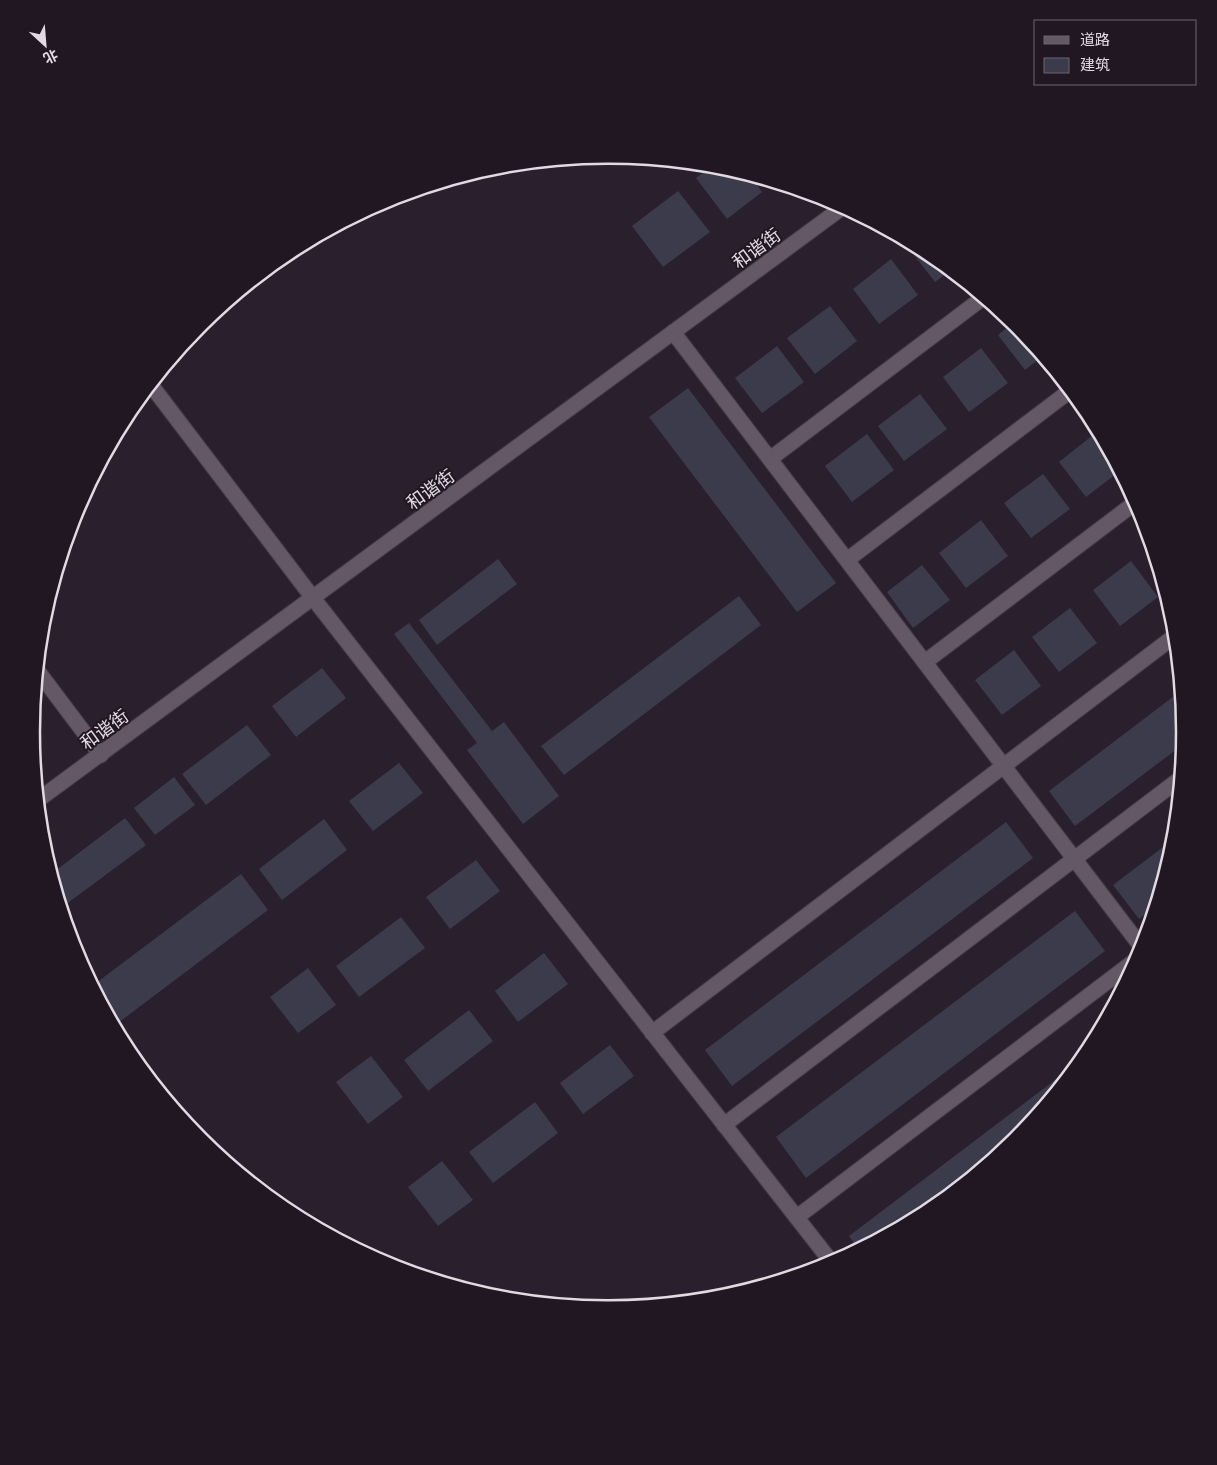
<svg xmlns="http://www.w3.org/2000/svg" width="1217" height="1465" viewBox="0 0 1217 1465" font-family="Commissioner,'Noto Sans SC',sans-serif">
<rect width="100%" height="100%" fill="#2a202d"/>
<!-- building -->
<path fill="#3b3b4b" d="M712,166H721L750,175L762,192L727,219L696,178Z
M678,191L710,232L663,267L632,226Z
M912,244L929,253L951,270L935,282L908,247Z
M891,259L918,295L879,324L853,289Z
M830,306L857,341L815,374L787,338Z
M1014,322L1043,356L1025,370L998,335Z
M777,346L804,382L762,413L735,378Z
M981,348L1008,383L969,412L943,377Z
M688,388L836,583L797,612L649,417Z
M920,394L947,429L904,461L878,426Z
M1098,431L1120,471L1086,497L1059,462Z
M867,434L894,470L852,502L825,466Z
M1043,474L1070,509L1031,538L1004,503Z
M981,520L1008,556L966,588L939,553Z
M498,559L517,584L437,645L419,620Z
M1131,561L1158,597L1120,626L1093,590Z
M922,565L950,600L913,628L887,592Z
M739,596L761,625L564,775L541,746Z
M1070,608L1097,643L1059,672L1032,637Z
M409,623L492,731L504,722L559,796L523,824L467,750L477,743L394,634Z
M1014,650L1041,686L1002,715L975,680Z
M322,668L346,698L296,737L272,706Z
M1182,690L1186,733L1185,743L1075,826L1049,791Z
M247,725L271,755L206,805L182,774Z
M399,763L423,793L373,831L349,801Z
M174,777L195,805L155,835L134,808Z
M125,818L146,845L61,908L51,874Z
M324,819L347,850L282,900L259,869Z
M1006,822L1033,858L732,1086L705,1050Z
M1175,838V845L1156,906L1139,919L1113,885Z
M476,860L500,891L450,929L426,897Z
M241,874L268,910L114,1026L92,986Z
M1075,911L1105,951L806,1178L776,1137Z
M401,917L425,948L359,997L336,966Z
M544,953L568,984L518,1022L495,991Z
M308,968L336,1005L298,1033L270,997Z
M469,1010L493,1041L428,1091L404,1060Z
M610,1045L634,1076L583,1114L560,1083Z
M371,1056L403,1097L368,1124L336,1082Z
M1084,1058L1016,1141L929,1213L859,1250L849,1236Z
M535,1102L558,1133L493,1183L469,1152Z
M442,1161L473,1200L438,1226L408,1187Z"/>
<g fill="none" stroke-linecap="round" stroke-linejoin="round">
<!-- lane casing -->
<g stroke="#443b46" stroke-width="17">
<path id="lane" d="M673,332L1143,949
M770,459L984,297
M847,560L1071,390
M925,662L1136,502
M652,1033L1176,635
M724,1125L1181,778
M797,1217L1141,956"/>
</g>
<!-- street casing -->
<g stroke="#443b46" stroke-width="17">
<path id="street" d="M151,385L313,598L833,1264
M37,670L101,755"/>
</g>
<!-- secondary casing -->
<g stroke="#443b46" stroke-width="17">
<path id="secondary" d="M38,800L843,207"/>
</g>
<!-- lane -->
<use href="#lane" stroke="#645867" stroke-width="15"/>
<!-- street -->
<use href="#street" stroke="#645867" stroke-width="15"/>
<!-- secondary -->
<use href="#secondary" stroke="#645867" stroke-width="15"/>
</g>
<g text-anchor="middle" dominant-baseline="central" stroke-width="4" stroke-linejoin="round" paint-order="stroke">
<!-- street labels -->
<g font-size="18" fill="#e1dae3" stroke="#201723">
<text transform="translate(756 248) rotate(-36)">和谐街</text>
<text transform="translate(430 489) rotate(-36)">和谐街</text>
<text transform="translate(104 729) rotate(-36)">和谐街</text>
</g>
</g>
<!-- crop -->
<path d="M0 0H1217V1465H0ZM40 732a568 568 0 1 1 1136 0a568 568 0 1 1-1136 0Z" fill="#201723" fill-rule="evenodd"/>
<path fill="none" stroke="#e1dae3" stroke-width="2.5" d="M40 732a568 568 0 1 1 1136 0a568 568 0 1 1-1136 0Z"/>
<!-- legend -->
<rect x="1034" y="20" width="162" height="65" fill="#201723" stroke="#6d6570"/>
<rect x="1044" y="36" width="25" height="8" fill="#645867" stroke="#6d6570"/>
<text x="1080" y="45" font-size="15" fill="#e1dae3">道路</text>
<rect x="1044" y="58" width="25" height="15" fill="#3b3b4b" stroke="#6d6570"/>
<text x="1080" y="70" font-size="15" fill="#e1dae3">建筑</text>
<!-- north arrow -->
<g transform="translate(45 45) rotate(154)" stroke="#201723" stroke-width="4" paint-order="stroke">
<path d="M0-4L9 19L0 12L-9 19Z" fill="#e1dae3"/>
<text y="-8" font-size="14" font-weight="bold" text-anchor="middle" fill="#e1dae3">北</text>
</g>
</svg>
